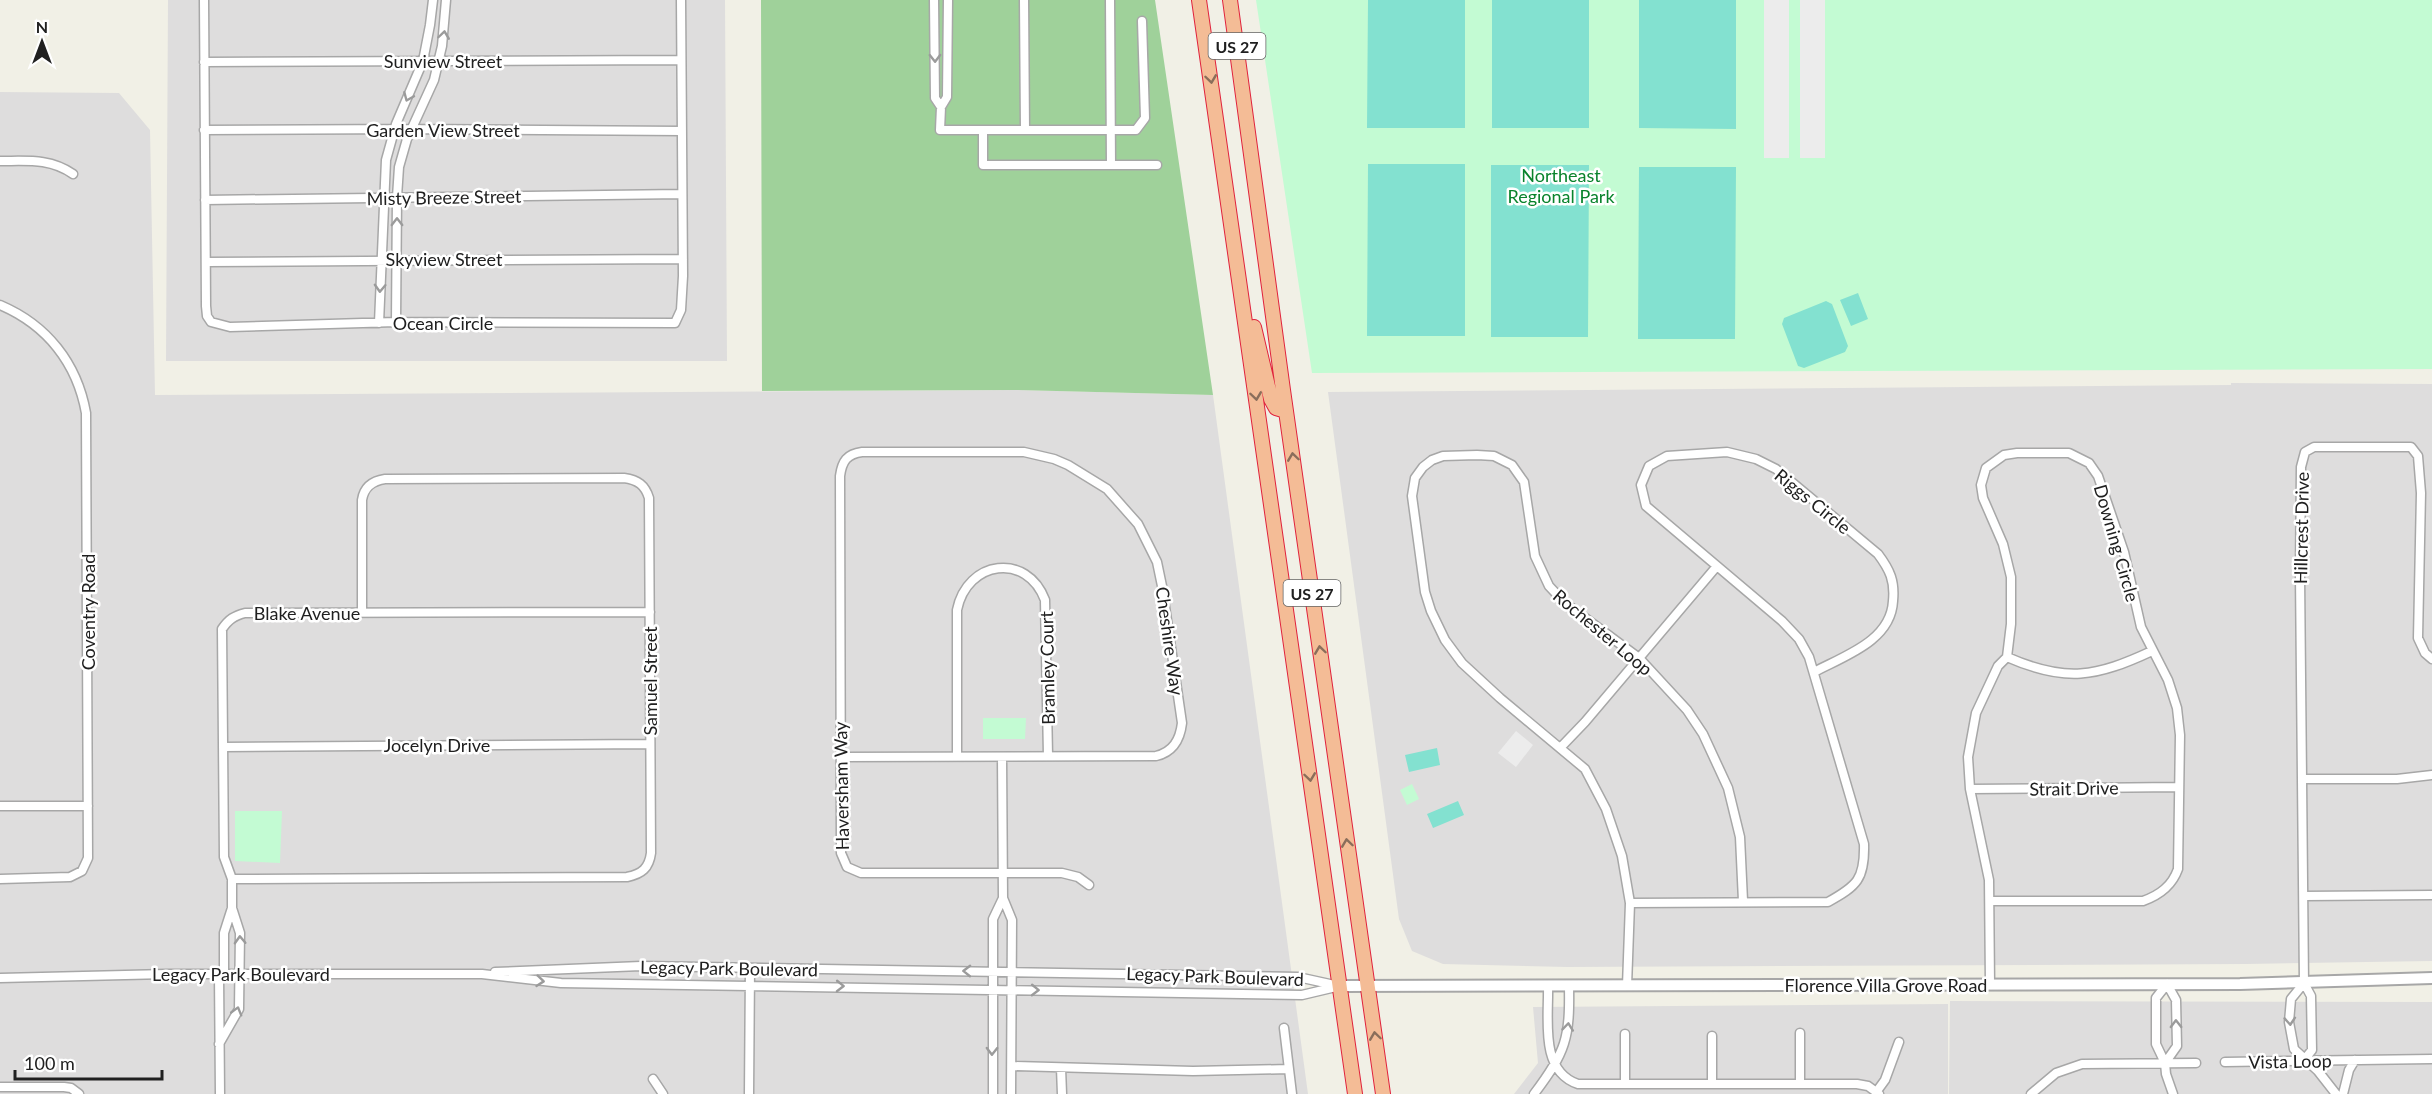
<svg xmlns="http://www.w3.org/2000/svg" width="2432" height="1094" viewBox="0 0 2432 1094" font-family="Lato,sans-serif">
<rect width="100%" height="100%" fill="#f1f0e6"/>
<!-- residential -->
<path fill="#dedddd" d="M168,0H725L727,361H166Z
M0,92L119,93L150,130L155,395L1017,390L1213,395L1308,1094H0Z
M2231,383L2432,384V961L2246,964L1567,967L1443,964L1412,951L1399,919L1328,392L2231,385Z
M1950,1001L2432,1002V1094H1949Z
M1948,1004V1094H1514L1538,1063L1533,1007Z"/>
<!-- forest -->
<path fill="#9fd19a" d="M761,0H1155L1213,395L1017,390L762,391Z"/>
<!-- park -->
<path fill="#c3fbd3" d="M1256,0H2432V369L1312,373Z
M983,718H1026L1025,739H983Z
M1412,784L1419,799L1407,805L1400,790Z
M235,811H282L280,863L235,861Z"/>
<!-- pitch -->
<path fill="#83e1d0" d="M1368,0H1465V128H1367Z
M1492,0H1589V128H1492Z
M1639,0H1736V129L1639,128Z
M1368,164H1465V336H1367Z
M1491,165H1589L1588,337H1491Z
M1639,167H1736L1735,339H1638Z
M1858,293L1868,319L1851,326L1840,300Z
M1826,301L1832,304L1848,346L1845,352L1804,368L1798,366L1782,324L1784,318Z
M1437,748L1440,765L1409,772L1405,755Z
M1458,801L1464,815L1433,828L1427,814Z"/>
<!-- parking -->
<path fill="#ececec" d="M1764,0H1789V158H1764Z
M1800,0H1825V158H1800Z
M1516,731L1533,745L1516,767L1498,753Z"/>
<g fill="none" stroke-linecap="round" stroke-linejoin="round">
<!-- minor casing -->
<g stroke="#a7a7a7" stroke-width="11">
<path id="minor" d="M204,0L206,306L207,316L211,322L230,327L396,322L675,323L681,310L683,276L681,0
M934,0L935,98L941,107L947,97L948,0
M1024,0L1025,130
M1110,0L1111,165
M204,62L681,60
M941,107L940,130H1136L1145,118L1142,21
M204,130L412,129L682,131
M983,130V165H1157
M0,161C27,161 50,158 73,174
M205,200L682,194
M206,262L683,259
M0,305C47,325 77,363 86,413L88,858L82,871L70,877L0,879
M396,322L397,197L399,167L407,139L434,80L442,46L446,0
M379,323L386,160L396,124L423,61L430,25L433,0
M2007,657C2066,683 2096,677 2152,651
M223,747L650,744
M1561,747L1585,722L1717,566
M957,756V610C967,560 1027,552 1045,600L1048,756
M841,757L1156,756C1173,752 1180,740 1182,723L1162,586L1157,562L1138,524L1107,489L1068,465L1054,459L1024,452H862C847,454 842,461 840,476L841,853L847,867L861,873H1062L1078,877L1089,885
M1002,757L1003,898L1012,920L1011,1094
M2303,779H2397L2432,775
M1970,789L2178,787
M0,806H88
M232,879L627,877C642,874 649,868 651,853L649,498C645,485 638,480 624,478L385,479C372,481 364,487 362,500V612
M2304,896L2432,895
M1630,903L1828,902C1857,886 1865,879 1864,844L1809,657L1799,639L1782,621L1646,506L1641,485L1649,466L1667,456L1727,452L1756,459L1776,469L1878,554C1890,570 1895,581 1893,601C1891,641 1844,656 1814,672
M495,972L641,966L1298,977L1339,986
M219,974L220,1094
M224,974V933L232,908V879L224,857L222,629C229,619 234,616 245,613L650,612
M0,978L167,974H482L561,983L1302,995L1340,986
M2304,983L2291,999L2289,1022L2294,1049L2318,1071L2336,1094
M1990,985L1989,880L1970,789L1968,757L1976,713L1998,666L2007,657L2011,624V577L2003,544L1983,498L1981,485L1986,468L2004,455L2017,453H2069L2089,463L2098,476L2124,552L2141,627L2168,680L2177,708L2180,735L2178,869C2172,886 2160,895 2143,901H1991
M1548,986C1549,1018 1539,1071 1578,1084H1857L1868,1086L1879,1094
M1627,986L1630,903L1622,856L1606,809L1585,769L1500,698L1462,663L1445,640L1431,611L1425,592L1412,496L1415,478L1423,467L1432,460L1443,456L1477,455L1494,456L1512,465L1524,482L1535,556L1549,586L1565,603L1639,658L1687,710L1703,734L1728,788L1740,837L1743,901
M1284,1028L1292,1094
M1800,1033V1084
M219,1044L239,1009L240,933L232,908
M2304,1060L2312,1050L2311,996L2304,983L2300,576L2301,467L2305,452L2314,447H2411L2418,456L2421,493L2418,638L2425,653L2432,659
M2225,1062L2432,1059
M2165,1063L2177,1046L2176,1000L2167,984L2156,998V1044L2165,1063L2166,1074L2173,1094
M1012,1066L1193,1071L1289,1069
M1061,1068L1062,1094
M653,1079L663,1094
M1625,1084V1034
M1712,1084V1036
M0,1087H64L71,1088L79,1094
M1877,1091L1885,1080L1899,1042
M749,1094L750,968
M993,1094V919L1003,898
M1534,1094C1566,1052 1570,1038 1569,986
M2031,1094L2056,1073L2082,1064L2196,1063
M2343,1094L2349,1070L2355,1060"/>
</g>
<!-- tertiary casing -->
<g stroke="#a7a7a7" stroke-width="14">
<path id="tertiary" d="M1340,986L2240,984L2432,978"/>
</g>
<!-- trunk casing -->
<g stroke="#e0223c" stroke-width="16">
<path id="trunk" d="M1199,0L1355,1094
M1230,0L1283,390L1383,1094
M1254,327L1271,399L1276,408L1286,411"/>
</g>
<!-- minor -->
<use href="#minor" stroke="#fff" stroke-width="8"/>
<!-- tertiary -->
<use href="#tertiary" stroke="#fff" stroke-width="10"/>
<!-- trunk -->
<use href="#trunk" stroke="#f4bc96" stroke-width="14"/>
</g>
<!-- one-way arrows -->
<defs><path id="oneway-chevron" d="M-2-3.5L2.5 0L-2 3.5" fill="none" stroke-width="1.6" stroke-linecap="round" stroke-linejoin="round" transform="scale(1.5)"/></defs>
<g stroke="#9b9b9b">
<use href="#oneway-chevron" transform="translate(444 35) rotate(-82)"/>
<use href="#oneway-chevron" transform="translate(935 58) rotate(89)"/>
<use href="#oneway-chevron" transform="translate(408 97) rotate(113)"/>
<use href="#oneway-chevron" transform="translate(397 222) rotate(-90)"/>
<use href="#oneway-chevron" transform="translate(380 288) rotate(92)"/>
<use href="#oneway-chevron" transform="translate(240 940) rotate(-92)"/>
<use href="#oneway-chevron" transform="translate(967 971) rotate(-179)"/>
<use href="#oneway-chevron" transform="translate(540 981) rotate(6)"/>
<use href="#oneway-chevron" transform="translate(840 986) rotate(1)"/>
<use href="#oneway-chevron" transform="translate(1035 990) rotate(1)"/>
<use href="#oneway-chevron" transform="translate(237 1011) rotate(-74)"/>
<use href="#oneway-chevron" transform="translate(2290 1021) rotate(86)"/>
<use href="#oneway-chevron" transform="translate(2176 1024) rotate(-91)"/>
<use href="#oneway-chevron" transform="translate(1568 1027) rotate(-84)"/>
<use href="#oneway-chevron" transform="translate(992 1051) rotate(91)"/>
</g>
<g stroke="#8a6e5b">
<use href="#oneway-chevron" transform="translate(1211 79) rotate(82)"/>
<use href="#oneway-chevron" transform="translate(1256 396) rotate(82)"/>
<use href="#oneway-chevron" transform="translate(1293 457) rotate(-98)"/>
<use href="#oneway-chevron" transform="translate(1320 650) rotate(-98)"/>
<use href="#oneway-chevron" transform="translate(1310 777) rotate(82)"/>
<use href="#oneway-chevron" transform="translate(1347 843) rotate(-98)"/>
<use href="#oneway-chevron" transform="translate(1375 1036) rotate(-98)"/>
</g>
<g text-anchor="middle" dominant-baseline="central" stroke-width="5" stroke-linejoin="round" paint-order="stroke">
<!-- shield labels -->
<g fill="#fff" stroke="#636363" stroke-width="1.5">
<rect x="1208.5" y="33" width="57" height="26" rx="4.5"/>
<rect x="1283.5" y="580" width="57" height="26" rx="4.5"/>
</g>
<g font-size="16" font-weight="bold" fill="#202020">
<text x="1237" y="46">US 27</text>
<text x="1312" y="593">US 27</text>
</g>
<!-- street labels -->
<g font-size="18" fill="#202020" stroke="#fff">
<text x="443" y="61">Sunview Street</text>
<text x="443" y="130">Garden View Street</text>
<text transform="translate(444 197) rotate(-1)">Misty Breeze Street</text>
<text x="444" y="259">Skyview Street</text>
<text x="443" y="323">Ocean Circle</text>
<text transform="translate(1813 501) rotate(39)">Riggs Circle</text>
<text transform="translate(2301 528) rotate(-89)">Hillcrest Drive</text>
<text transform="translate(2117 543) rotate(74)">Downing Circle</text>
<text transform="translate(88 612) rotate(-90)">Coventry Road</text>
<text x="307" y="613">Blake Avenue</text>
<text transform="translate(1603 632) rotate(40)">Rochester Loop</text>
<text transform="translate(1170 641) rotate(82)">Cheshire Way</text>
<text transform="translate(1047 668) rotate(-91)">Bramley Court</text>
<text transform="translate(650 681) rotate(-90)">Samuel Street</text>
<text x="437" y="745">Jocelyn Drive</text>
<text transform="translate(841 786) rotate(-91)">Haversham Way</text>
<text transform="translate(2074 788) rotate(-1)">Strait Drive</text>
<text transform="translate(729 968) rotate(1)">Legacy Park Boulevard</text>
<text x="241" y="974">Legacy Park Boulevard</text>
<text transform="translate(1215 976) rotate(2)">Legacy Park Boulevard</text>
<text x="1886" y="985">Florence Villa Grove Road</text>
<text transform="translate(2290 1061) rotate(-1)">Vista Loop</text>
</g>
<!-- park labels -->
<g font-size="18" fill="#09832c" stroke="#fff">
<text x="1561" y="175">Northeast<tspan x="1561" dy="21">Regional Park</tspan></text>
</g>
</g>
<!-- north arrow -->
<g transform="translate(42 42)" stroke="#ffffff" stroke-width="4.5" paint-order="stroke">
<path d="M0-4.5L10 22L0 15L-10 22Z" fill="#202020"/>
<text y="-9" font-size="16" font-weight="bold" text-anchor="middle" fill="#202020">N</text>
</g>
<!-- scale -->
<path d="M15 1070v9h147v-9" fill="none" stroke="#202020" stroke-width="3"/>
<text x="24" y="1070" font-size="18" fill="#202020" stroke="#ffffff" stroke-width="4.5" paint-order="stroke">100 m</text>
</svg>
